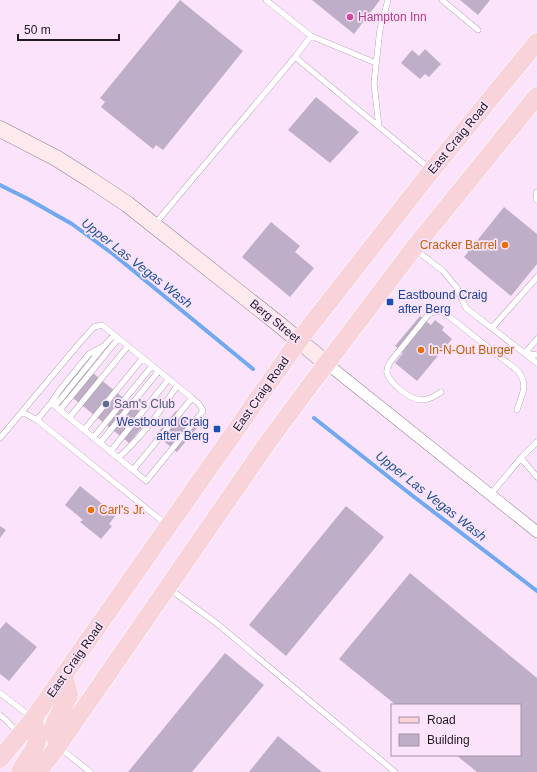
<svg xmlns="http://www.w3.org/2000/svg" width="537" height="772" viewBox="0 0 537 772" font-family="Arial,sans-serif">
<rect width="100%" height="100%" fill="#fbe4fb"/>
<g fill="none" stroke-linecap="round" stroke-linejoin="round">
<!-- stream -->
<path stroke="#71a8f2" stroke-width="4" d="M0,185L28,199L72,224L113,254L253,369
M314,418L409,493L537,591"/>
</g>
<!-- building -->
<path fill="#bfaec7" d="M180,0L243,51L163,150L156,145L153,149L101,107L105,102L100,98Z
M312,0H380L354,34Z
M460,0H490L478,15Z
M425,49L441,64L429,77L425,74L420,79L401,63L412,50L419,56Z
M316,97L359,132L330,163L288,130Z
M504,207L537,234V264L511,296L464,257Z
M271,222L300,246L295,252L314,268L290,297L242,257Z
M420,316L431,325L435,320L444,327L442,330L452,339L417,381L395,363L403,353L395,346Z
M83,365L149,419L129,443L63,390Z
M176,411L197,428L177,452L156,435Z
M80,486L116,515L109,524L112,526L101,539L80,522L83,520L65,505Z
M346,506L384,537L286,656L249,625Z
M0,526L6,530L0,538Z
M410,573L537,678V772H477L456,755H520V705H396L339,659Z
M6,622L37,647L9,681L0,674V629Z
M225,653L264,685L192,772H128Z
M278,736L322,772H249Z"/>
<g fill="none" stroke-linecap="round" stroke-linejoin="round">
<!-- lane casing -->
<g stroke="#927d91" stroke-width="6">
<path id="lane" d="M266,0L311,36L376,63
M442,0L478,30
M295,57L430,169
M379,127L374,83L380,29L388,0
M537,192L536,199L537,200
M154,225L295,57L311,36
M416,250L443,271L457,288L466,308L537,363
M492,328L537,277
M537,339L525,353L537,355
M441,392C435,396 429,400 421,400C410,400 390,383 387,373C386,368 389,365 391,361L428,315C436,310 437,310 446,314L518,371C529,386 522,393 517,410
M55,406L103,347
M60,410L118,339
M22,412L37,420L167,525
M69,418L128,346
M37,420L51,403L59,391L89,354L104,346L114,335
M84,430L142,359
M0,438L77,346L94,327L102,325L192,398L133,470L51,403
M93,438L152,366
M100,443L158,372
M110,452L168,380
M118,458C141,438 160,412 177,386
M521,458L537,477
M133,470L146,481L203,411L199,404L192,398
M490,495L521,458L537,442
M168,588L215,622L395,772
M0,693L31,717
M0,715L7,721L18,733
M60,748L90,772"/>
</g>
<!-- street casing -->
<g stroke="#927d91" stroke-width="12">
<path id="street" d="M326,363L537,532"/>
</g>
<!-- secondary casing -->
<g stroke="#927d91" stroke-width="17">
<path id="secondary" d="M0,129L56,158L91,180L127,204L280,325L326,363"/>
</g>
<!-- primary casing -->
<g stroke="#fff" stroke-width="19">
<path id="primary" d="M58,746L54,734L53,728L55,722L68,698L69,694L64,675
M0,759L33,719L87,642L299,340L432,170L537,42
M20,772C25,760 38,749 38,734C37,729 34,724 33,719
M38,772L58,746L268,442L314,380L414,248L537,96"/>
</g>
<!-- lane -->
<use href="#lane" stroke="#fff" stroke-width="5.5"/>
<!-- street -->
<use href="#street" stroke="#fff" stroke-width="11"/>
<!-- secondary -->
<use href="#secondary" stroke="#fceaec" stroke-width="16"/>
<!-- primary -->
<use href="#primary" stroke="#f8d4da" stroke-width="18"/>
</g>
<!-- markers -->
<circle fill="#d1479c" stroke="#fbe4fb" stroke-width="1.5" cx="350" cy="17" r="4"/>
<g fill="#e8710a" stroke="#fbe4fb" stroke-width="1.5">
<circle cx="505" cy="245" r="4"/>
<circle cx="421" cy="350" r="4"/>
<circle cx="91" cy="510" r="4"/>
</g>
<g fill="#1a4fb4" stroke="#fbe4fb" stroke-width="1.5">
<rect x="386" y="298" width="8" height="8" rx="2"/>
<rect x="213" y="425" width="8" height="8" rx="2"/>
</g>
<circle fill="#5c6f8a" stroke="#fbe4fb" stroke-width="1.5" cx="106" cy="404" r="4"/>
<g text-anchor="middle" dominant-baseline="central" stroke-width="3.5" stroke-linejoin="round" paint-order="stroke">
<!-- hotel labels -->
<g font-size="12" fill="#b23c85" stroke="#fbe4fb" text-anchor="start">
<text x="358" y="17">Hampton Inn</text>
</g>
<!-- street labels -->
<g font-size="12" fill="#211921" stroke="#fbe4fb">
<text transform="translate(458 138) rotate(-51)">East Craig Road</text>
<text transform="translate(275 321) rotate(39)">Berg Street</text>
<text transform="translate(261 394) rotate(-55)">East Craig Road</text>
<text transform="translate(75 660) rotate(-55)">East Craig Road</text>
</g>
<!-- food labels -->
<g font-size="12" fill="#c56008" stroke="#fbe4fb" text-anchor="start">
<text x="497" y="245" text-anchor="end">Cracker Barrel</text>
<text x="429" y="350">In-N-Out Burger</text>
<text x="99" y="510">Carl's Jr.</text>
</g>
<!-- transit labels -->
<g font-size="12" fill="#164399" stroke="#fbe4fb" text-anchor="start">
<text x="398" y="295">Eastbound Craig<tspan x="398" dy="14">after Berg</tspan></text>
<text x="209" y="422" text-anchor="end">Westbound Craig<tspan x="209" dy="14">after Berg</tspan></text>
</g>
<!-- service labels -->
<g font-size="12" fill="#4e5e75" stroke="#fbe4fb" text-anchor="start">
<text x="114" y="404">Sam's Club</text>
</g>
<!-- water labels -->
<g font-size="13" font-style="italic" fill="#1d5294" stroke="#fbe4fb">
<text transform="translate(137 263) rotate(38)">Upper Las Vegas Wash</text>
<text transform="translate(431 496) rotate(38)">Upper Las Vegas Wash</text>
</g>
</g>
<!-- legend -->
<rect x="391" y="704" width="130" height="52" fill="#fbe4fb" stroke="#a493a4"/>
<rect x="399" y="717" width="20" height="6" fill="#f8d4da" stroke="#a493a4"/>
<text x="427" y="724" font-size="12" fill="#211921">Road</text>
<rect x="399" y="734" width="20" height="12" fill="#bfaec7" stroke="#a493a4"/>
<text x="427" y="744" font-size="12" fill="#211921">Building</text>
<!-- scale -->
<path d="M18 34v6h101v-6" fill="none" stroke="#211921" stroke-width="2"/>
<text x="24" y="34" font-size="12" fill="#211921" stroke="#fbe4fb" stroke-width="3" paint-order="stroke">50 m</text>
</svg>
